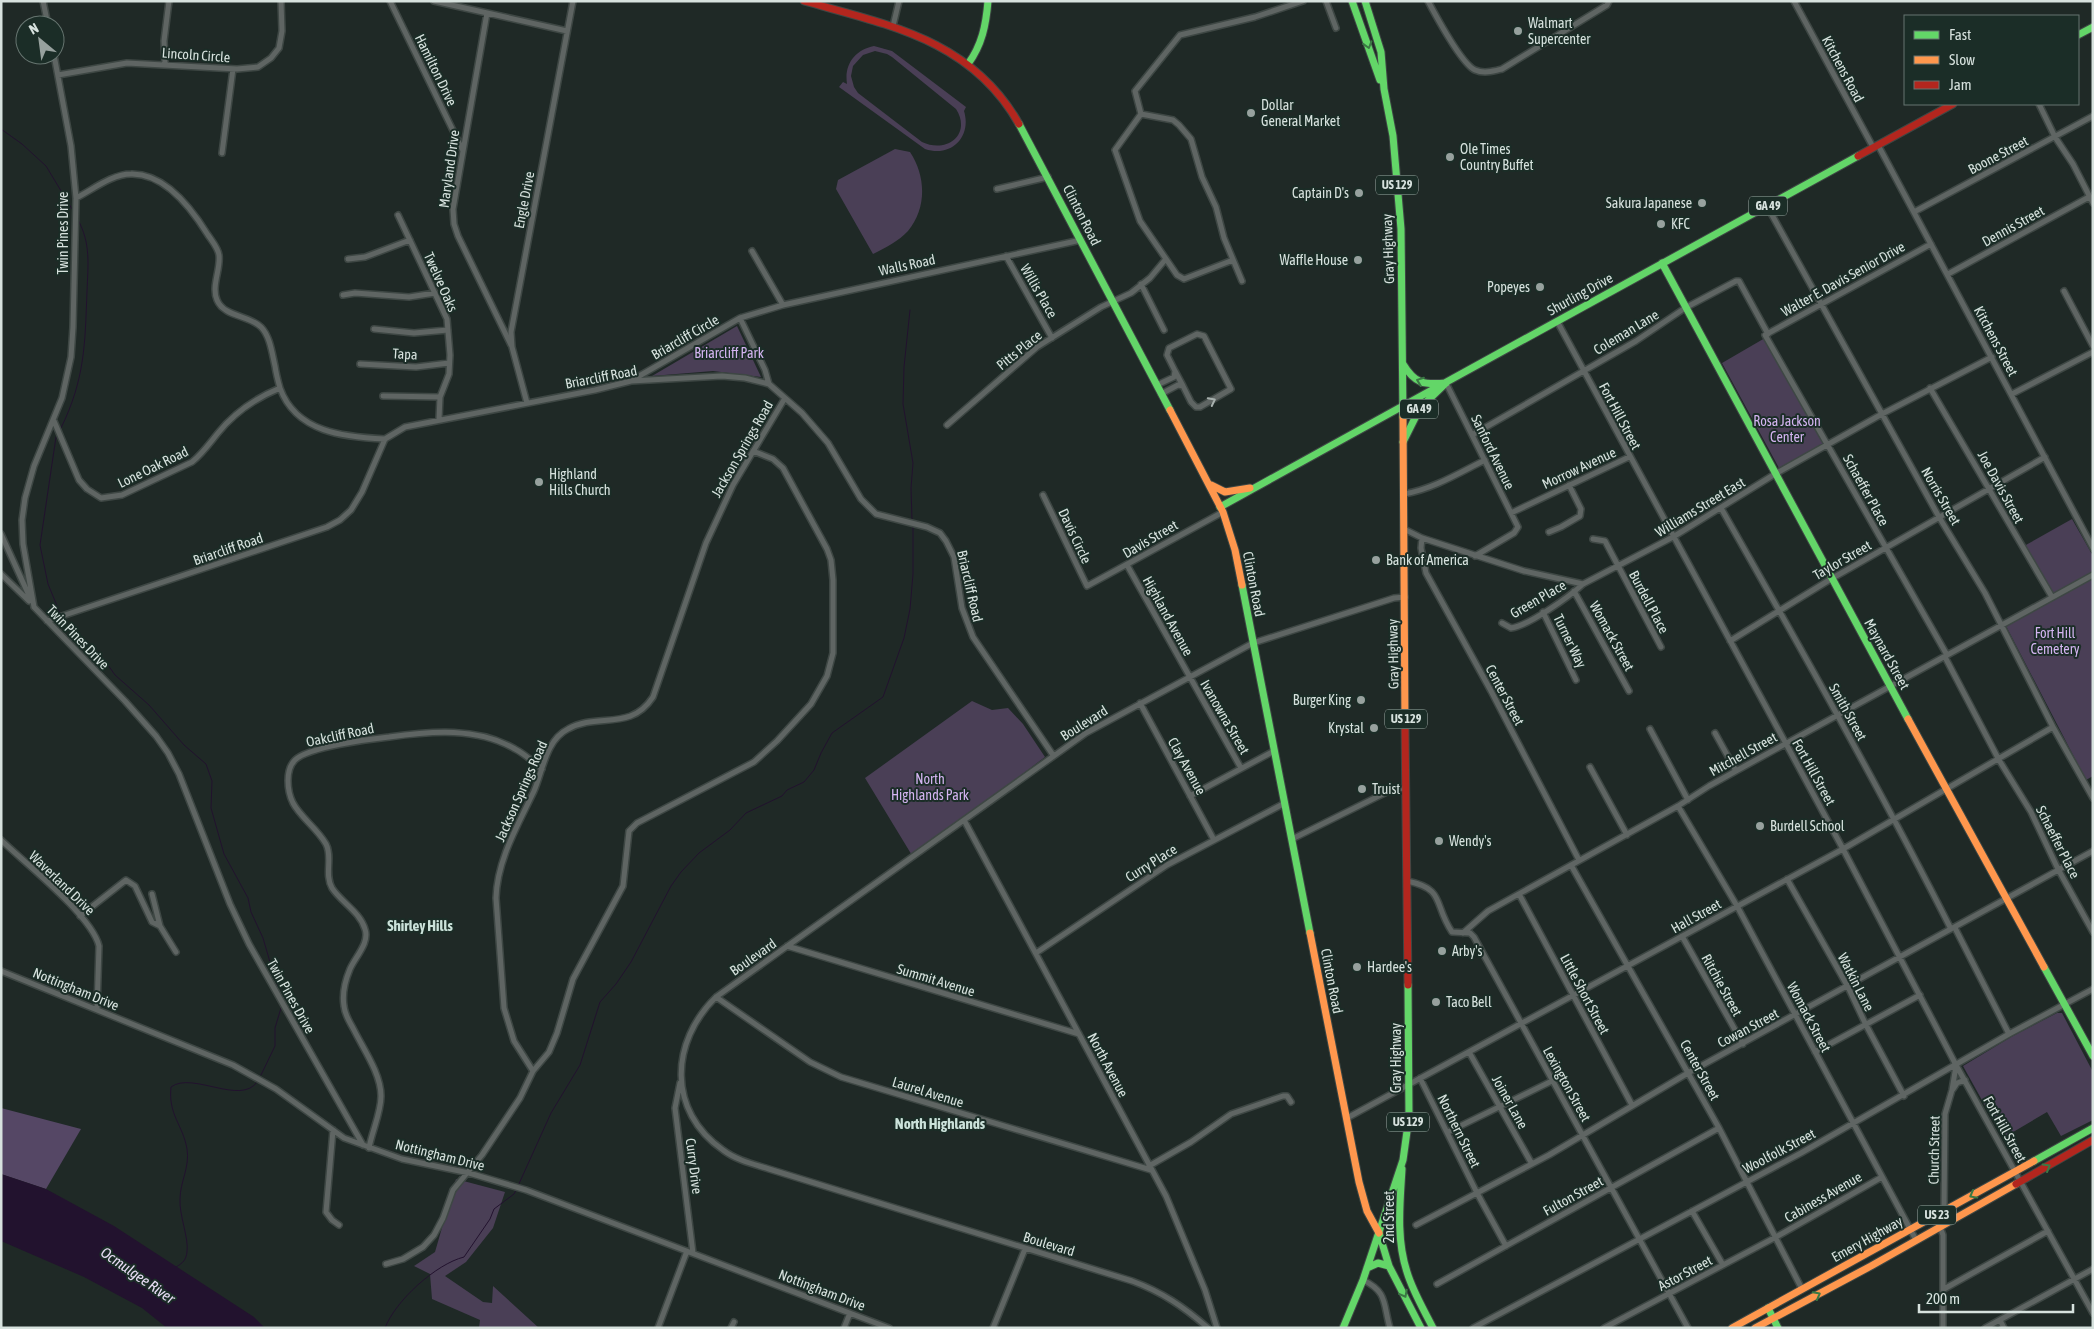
<svg xmlns="http://www.w3.org/2000/svg" width="2094" height="1329" viewBox="0 0 2094 1329" font-family="'Asap Condensed',sans-serif">
<rect width="100%" height="100%" fill="#1f2926"/>
<!-- green -->
<path fill="#4a3f56" fill-rule="evenodd" d="M874,46L892,51L966,107L964,111C972,137 951,158 925,149L839,87L843,82L847,84C844,64 855,50 874,46ZM875,51L887,54L892,57L956,109C972,134 947,154 922,142L858,93L854,87L851,76L853,66L863,55Z
M895,149L910,152C926,176 927,208 908,231C899,241 885,248 873,254L836,189L838,180Z
M737,326L761,377L713,371L652,376Z
M1765,338L1825,443L1779,468L1722,363Z
M2072,519L2093,556V573L2065,589L2053,593L2024,546Z
M2093,578V776L2086,780L2006,626L2019,617Z
M972,701L992,710L1008,708L1023,724L1045,757L913,857L865,778Z
M2057,1013H2062L2093,1072V1120L2061,1136L2047,1112L2003,1138L1963,1066L2011,1037Z
M456,1179L505,1192L493,1228L466,1262L445,1276L483,1302L492,1303L493,1286L539,1328H479L480,1320L432,1299L430,1274L414,1266L435,1252Z"/>
<!-- forest -->
<path fill="#554765" d="M1,1108L81,1129L46,1189L1,1174Z"/>
<!-- water -->
<path fill="#22122e" d="M1,1174L46,1189L114,1226L254,1317L265,1328H167L142,1308L84,1277L1,1241Z"/>
<g fill="none" stroke-linecap="round" stroke-linejoin="round">
<!-- stream -->
<path stroke="#22122e" stroke-width="1" d="M1,129L22,144L46,166L72,209
M910,310L904,367L903,404L913,463L911,488L912,520
M61,428C85,379 85,344 87,291C88,266 91,243 78,220
M56,437L40,545L48,584L60,613
M64,619L81,641L91,651L103,658L115,675L149,705L184,745L206,764L212,781L211,808L224,854L248,898L251,912L263,938L279,993
M261,1075L275,1046V1028L281,1008
M518,1186L551,1113L580,1065L600,1002L616,984L631,962L671,886L681,872L699,853L730,830L746,813L782,796L787,790L804,782L814,770L821,753L832,733L883,697L904,638L910,609L913,574V527
M176,1267C183,1263 186,1260 187,1252C189,1238 179,1215 180,1199C180,1182 190,1167 187,1149C183,1125 168,1115 171,1087C192,1071 241,1106 257,1082
M385,1328C395,1301 436,1264 464,1257L490,1219L494,1209L514,1194L516,1190"/>
<!-- street casing -->
<g stroke="#3e4744" stroke-width="8">
<path id="street" d="M43,1L48,25
M390,1L462,149
M434,1L567,31
M1326,1L1336,28
M1428,1C1436,16 1462,64 1475,70C1484,74 1494,71 1502,69L1607,5L1609,1
M1794,1L1873,147
M487,13L453,209L454,224L458,236L511,345
M893,26L899,1
M54,55L71,146L76,198L73,327L71,357L62,398L34,466L25,498L22,520L23,544L34,607L125,701L156,736L168,753L179,774L230,904L249,944L363,1145
M165,63L164,41L169,1
M58,75L127,63L237,69L258,67L271,58L279,48L282,31L281,1
M2039,104L2055,137L2073,164L2093,203
M1141,114L1173,120L1179,125L1191,139L1202,177L1216,207L1224,238L1242,281
M1878,145L2093,548
M222,153L233,69
M997,189L1048,177
M76,198C92,190 112,174 131,174C165,173 192,209 208,235C212,241 218,248 219,255C221,269 211,286 217,300C224,317 249,315 261,327C270,336 272,353 275,366C276,373 278,381 280,388C296,433 345,437 385,439
M1767,206L1939,517L1985,593L2053,727L2093,798
M1914,212L2093,116
M398,215L447,319L450,355L449,374L440,397L439,419
M1931,244L1765,335L1947,655
M752,251L783,305
M1006,256L1052,338
M348,259L365,257L410,240
M1233,260L1184,279L1177,275L1140,221L1115,150L1141,114L1135,91L1180,35L1255,17L1303,1
M1948,274L2089,197
M1141,284L1164,330
M2064,291L2093,346
M343,295L355,293L409,297L435,293
M740,318L765,370L769,384
M1557,321L1843,849L1956,1065L2093,1313
M374,329L414,333L448,330
M360,364L416,367L449,363
M1175,371L1183,386
M634,379L740,318L783,305L1081,240
M1446,383L1518,527L1514,533L1475,556
M1157,385L1174,377L1175,371L1167,355L1169,348L1197,334L1204,336L1231,389L1200,407H1196L1191,402L1183,386L1178,385L1161,394
M1930,388L2052,597
M2012,394L2093,352
M383,396L440,397
M527,403L512,347L511,332L573,1
M54,421L79,480L87,489L101,498L122,495L192,462C202,454 209,444 218,433C234,413 256,398 280,388
M947,425L1037,347L1101,307L1131,293L1150,278L1165,260
M1472,435L1636,341L1685,308L1736,281H1739L1768,334
M1404,494C1433,489 1459,473 1485,460
M1043,495L1087,586L1223,512
M1721,508C1800,647 1879,787 1951,929
M1511,513L1629,457
M1404,529L1422,538L1524,571L1583,584L1673,537L1775,474L1882,414L1992,357
M1549,532L1561,527L1580,516L1581,509L1569,485
M1,534L31,600
M1422,538L1421,548L1426,573L1491,691L1579,860
M1593,539L1605,541L1661,647
M1127,565L1241,768
M1,574L29,601
M1574,591L1629,691
M1543,612L1576,680
M47,621L327,527L340,520L351,510L362,492L385,439L405,427L595,390L631,381L722,376L745,378L769,384L802,413L828,443L861,499L876,514L927,527L940,533L946,541L954,557L962,608L973,637L1053,755
M1502,623L1511,628C1528,626 1569,597 1583,584
M1730,641L1831,579L2045,457
M1945,657L1999,760L2031,812L2058,869L2093,932
M1140,703L1214,840
M1650,729L1688,800
M1715,733L1736,771
M1590,767L1627,835
M1190,796L1274,751
M1678,806L1737,906L1916,1240
M964,820L1166,1196L1205,1290L1217,1328
M1292,839L1393,789L1406,788
M1,840C25,863 92,916 99,946L97,1008
M1571,865L1719,1128L1802,1289
M1787,879L1848,987L1866,1025L1904,1096
M1407,881C1446,889 1433,904 1452,932L1470,933L1474,937L1688,1328
M152,894L160,926
M1519,894L1632,1105
M80,916L126,880L135,886L152,922L160,926L176,952
M1955,928L2009,1034
M1463,933L1488,911L1678,806L1709,786L1745,766L2093,575
M1682,936L1743,1044
M787,946L1079,1034
M1036,953L1167,865L1285,803
M1,971L233,1065L276,1089L344,1138L402,1159L469,1173L526,1190L889,1328
M716,997L810,1062L841,1077L1151,1170
M1469,1052L1532,1164
M1815,1052L1920,995
M533,1071L514,1041L504,1008L496,898C497,860 518,825 534,791C543,770 546,740 568,729C598,712 630,732 653,697L706,543L733,485L785,398
M1420,1078L1477,1193L1506,1246
M680,1083L675,1108L693,1253
M1953,1089L1957,1083L1965,1080
M1347,1118L1843,849L2053,727
M333,1130L326,1212L332,1220L339,1225
M1448,1132L1552,1081
M369,1148C372,1131 381,1113 381,1096C381,1074 364,1050 354,1030C350,1022 345,1016 344,1006C342,994 345,981 350,969C355,957 370,943 365,929C360,912 341,902 332,888C324,874 333,857 326,844C317,828 301,818 293,803C287,791 285,770 295,760C308,747 370,739 389,737C431,731 478,727 515,749C525,754 533,762 542,769
M1149,1166L1191,1142L1231,1114L1283,1096H1287L1291,1102
M1692,1211L1723,1265
M1944,1211L1945,1114L1952,1090L1956,1066
M1416,1225L1549,1155L1688,1073L2093,851
M1940,1227L1943,1235V1328
M386,1264L403,1259L423,1247L434,1235L443,1218L453,1190L482,1155L520,1098L533,1071L549,1052L557,1033L573,979L623,886L629,831L637,823L754,762L777,741L811,704L827,676L833,653V580L831,560L827,549L783,468L773,459L753,451
M1363,1280C1388,1292 1383,1304 1390,1328
M1437,1284L1719,1128
M1944,1289L2048,1231
M2000,1320L2004,1328
M658,1328L687,1251
M731,1328L734,1322
M844,1328L850,1313
M993,1328L1025,1249
M1208,1328C1184,1307 1162,1292 1132,1281L769,1169C753,1164 736,1160 723,1150C667,1111 670,1042 716,997L1086,733L1253,643L1394,598L1405,597
M1473,1328L1801,1153L2009,1034L2093,989
M1604,1328L1776,1237L1882,1177
M1985,1328L2093,1269"/>
</g>
<!-- fast casing -->
<g stroke="#3e4744" stroke-width="9">
<path id="fast" d="M1352,1L1380,80
M1365,1L1381,52L1384,89L1393,136L1401,229L1403,417
M2078,35L2093,27
M968,64C982,45 986,25 988,1
M1019,124L1170,410
M1662,263L1908,719
M1403,364C1415,384 1424,385 1446,383
M1401,407L1858,156
M1403,442L1420,408L1446,383
M1220,507L1401,407
M1242,585L1310,933
M2044,967L2093,1056
M2034,1161L2093,1128
M1402,1169C1400,1203 1396,1239 1407,1272C1413,1292 1424,1310 1433,1328
M1379,1233L1389,1266L1421,1328
M1367,1268L1378,1263L1389,1266
M1768,1308L1778,1328
M1343,1328L1363,1280L1403,1160L1409,1117L1408,985"/>
</g>
<!-- slow casing -->
<g stroke="#3e4744" stroke-width="9">
<path id="slow" d="M1170,410L1223,512L1235,550L1242,585
M1403,417L1405,726
M1211,485L1225,492L1250,488
M1908,719L2044,967
M1310,933L1359,1182L1367,1211L1379,1233
M1732,1328L2034,1161
M1755,1328L1871,1266L2016,1184"/>
</g>
<!-- jam casing -->
<g stroke="#3e4744" stroke-width="9">
<path id="jam" d="M804,1C889,25 972,40 1019,124
M1858,156L1953,104
M1405,726L1408,985
M2016,1184L2093,1140"/>
</g>
<!-- street -->
<use href="#street" stroke="#5f6563" stroke-width="5"/>
<!-- fast -->
<use href="#fast" stroke="#63d668" stroke-width="7"/>
<!-- slow -->
<use href="#slow" stroke="#ff974d" stroke-width="7"/>
<!-- jam -->
<use href="#jam" stroke="#b3261e" stroke-width="7"/>
</g>
<!-- one-way arrows -->
<defs><path id="oneway-chevron" d="M-2-3.5L2.5 0L-2 3.5" fill="none" stroke-width="1.6" stroke-linecap="round" stroke-linejoin="round" transform="scale(1.25)"/></defs>
<g stroke="#3b7944">
<use href="#oneway-chevron" transform="translate(1368 45) rotate(73)"/>
<use href="#oneway-chevron" transform="translate(1420 381) rotate(-159)"/>
<use href="#oneway-chevron" transform="translate(2047 1167) rotate(-30)"/>
<use href="#oneway-chevron" transform="translate(1973 1195) rotate(151)"/>
<use href="#oneway-chevron" transform="translate(1404 1294) rotate(62)"/>
<use href="#oneway-chevron" transform="translate(1817 1295) rotate(-28)"/>
</g>
<use stroke="#a7b0ad" href="#oneway-chevron" transform="translate(1212 401) rotate(-27)"/>
<!-- markers -->
<g fill="#97a19e" stroke="#1b2d27" stroke-width="2">
<circle cx="1518" cy="31" r="5"/>
<circle cx="1251" cy="113" r="5"/>
<circle cx="1450" cy="157" r="5"/>
<circle cx="1359" cy="193" r="5"/>
<circle cx="1702" cy="203" r="5"/>
<circle cx="1661" cy="224" r="5"/>
<circle cx="1358" cy="260" r="5"/>
<circle cx="1540" cy="287" r="5"/>
<circle cx="539" cy="482" r="5"/>
<circle cx="1376" cy="560" r="5"/>
<circle cx="1361" cy="700" r="5"/>
<circle cx="1374" cy="728" r="5"/>
<circle cx="1362" cy="789" r="5"/>
<circle cx="1760" cy="826" r="5"/>
<circle cx="1439" cy="841" r="5"/>
<circle cx="1442" cy="951" r="5"/>
<circle cx="1357" cy="967" r="5"/>
<circle cx="1436" cy="1002" r="5"/>
</g>
<g text-anchor="middle" dominant-baseline="central" stroke-width="4" stroke-linejoin="round" paint-order="stroke">
<!-- shield labels -->
<g fill="#1b2d27" stroke="#9faca7" stroke-width="1">
<rect x="1376" y="175.5" width="42" height="19" rx="4"/>
<rect x="1749" y="196.5" width="38" height="19" rx="4"/>
<rect x="1400" y="399.5" width="38" height="19" rx="4"/>
<rect x="1385" y="709.5" width="42" height="19" rx="4"/>
<rect x="1387" y="1112.5" width="42" height="19" rx="4"/>
<rect x="1918" y="1205.5" width="38" height="19" rx="4"/>
</g>
<g font-size="12" font-weight="bold" fill="#d7e2de">
<text x="1397" y="185">US 129</text>
<text x="1768" y="206">GA 49</text>
<text x="1419" y="409">GA 49</text>
<text x="1406" y="719">US 129</text>
<text x="1408" y="1122">US 129</text>
<text x="1937" y="1215">US 23</text>
</g>
<!-- poi labels -->
<g font-size="14" fill="#d7e2de" stroke="#1b2d27" text-anchor="start">
<text x="1528" y="23">Walmart<tspan x="1528" dy="16">Supercenter</tspan></text>
<text x="1261" y="105">Dollar<tspan x="1261" dy="16">General Market</tspan></text>
<text x="1460" y="149">Ole Times<tspan x="1460" dy="16">Country Buffet</tspan></text>
<text x="1349" y="193" text-anchor="end">Captain D's</text>
<text x="1692" y="203" text-anchor="end">Sakura Japanese</text>
<text x="1671" y="224">KFC</text>
<text x="1348" y="260" text-anchor="end">Waffle House</text>
<text x="1530" y="287" text-anchor="end">Popeyes</text>
<text x="549" y="474">Highland<tspan x="549" dy="16">Hills Church</tspan></text>
<text x="1386" y="560">Bank of America</text>
<text x="1351" y="700" text-anchor="end">Burger King</text>
<text x="1364" y="728" text-anchor="end">Krystal</text>
<text x="1372" y="789">Truist</text>
<text x="1770" y="826">Burdell School</text>
<text x="1449" y="841">Wendy's</text>
<text x="1452" y="951">Arby's</text>
<text x="1367" y="967">Hardee's</text>
<text x="1446" y="1002">Taco Bell</text>
</g>
<!-- street labels -->
<g font-size="14" fill="#d7e2de" stroke="#1b2d27">
<text transform="translate(196 55) rotate(4)">Lincoln Circle</text>
<text transform="translate(1843 69) rotate(62)">Kitchens Road</text>
<text transform="translate(436 70) rotate(64)">Hamilton Drive</text>
<text transform="translate(1998 155) rotate(-28)">Boone Street</text>
<text transform="translate(449 169) rotate(-82)">Maryland Drive</text>
<text transform="translate(524 200) rotate(-79)">Engle Drive</text>
<text transform="translate(1082 215) rotate(63)">Clinton Road</text>
<text transform="translate(2013 226) rotate(-29)">Dennis Street</text>
<text transform="translate(63 233) rotate(-90)">Twin Pines Drive</text>
<text transform="translate(1388 249) rotate(-92)">Gray Highway</text>
<text transform="translate(907 265) rotate(-12)">Walls Road</text>
<text transform="translate(1843 279) rotate(-29)">Walter E. Davis Senior Drive</text>
<text transform="translate(441 282) rotate(66)">Twelve Oaks</text>
<text transform="translate(1039 291) rotate(60)">Willis Place</text>
<text transform="translate(1580 294) rotate(-29)">Shurling Drive</text>
<text transform="translate(1626 332) rotate(-31)">Coleman Lane</text>
<text transform="translate(685 337) rotate(-30)">Briarcliff Circle</text>
<text transform="translate(1996 341) rotate(62)">Kitchens Street</text>
<text transform="translate(1019 350) rotate(-39)">Pitts Place</text>
<text transform="translate(405 354) rotate(3)">Tapa</text>
<text transform="translate(601 377) rotate(-11)">Briarcliff Road</text>
<text transform="translate(1620 416) rotate(62)">Fort Hill Street</text>
<text transform="translate(742 449) rotate(-60)">Jackson Springs Road</text>
<text transform="translate(1493 452) rotate(64)">Sanford Avenue</text>
<text transform="translate(153 467) rotate(-26)">Lone Oak Road</text>
<text transform="translate(1579 468) rotate(-25)">Morrow Avenue</text>
<text transform="translate(2001 487) rotate(61)">Joe Davis Street</text>
<text transform="translate(1866 490) rotate(61)">Schaeffer Place</text>
<text transform="translate(1941 496) rotate(60)">Norris Street</text>
<text transform="translate(1700 507) rotate(-31)">Williams Street East</text>
<text transform="translate(1075 536) rotate(65)">Davis Circle</text>
<text transform="translate(1150 539) rotate(-30)">Davis Street</text>
<text transform="translate(228 549) rotate(-19)">Briarcliff Road</text>
<text transform="translate(1842 560) rotate(-30)">Taylor Street</text>
<text transform="translate(1254 584) rotate(79)">Clinton Road</text>
<text transform="translate(970 586) rotate(77)">Briarcliff Road</text>
<text transform="translate(1538 599) rotate(-30)">Green Place</text>
<text transform="translate(1649 602) rotate(62)">Burdell Place</text>
<text transform="translate(1168 616) rotate(61)">Highland Avenue</text>
<text transform="translate(1612 636) rotate(61)">Womack Street</text>
<text transform="translate(78 637) rotate(46)">Twin Pines Drive</text>
<text transform="translate(1570 641) rotate(64)">Turner Way</text>
<text transform="translate(1393 654) rotate(-91)">Gray Highway</text>
<text transform="translate(1887 654) rotate(61)">Maynard Street</text>
<text transform="translate(1505 695) rotate(62)">Center Street</text>
<text transform="translate(1848 712) rotate(61)">Smith Street</text>
<text transform="translate(1225 717) rotate(60)">Ivanowna Street</text>
<text transform="translate(1084 723) rotate(-32)">Boulevard</text>
<text transform="translate(340 735) rotate(-12)">Oakcliff Road</text>
<text transform="translate(1743 754) rotate(-29)">Mitchell Street</text>
<text transform="translate(1187 766) rotate(61)">Clay Avenue</text>
<text transform="translate(1814 772) rotate(61)">Fort Hill Street</text>
<text transform="translate(521 791) rotate(-66)">Jackson Springs Road</text>
<text transform="translate(2058 842) rotate(63)">Schaeffer Place</text>
<text transform="translate(1151 863) rotate(-32)">Curry Place</text>
<text transform="translate(62 883) rotate(44)">Waverland Drive</text>
<text transform="translate(1696 916) rotate(-29)">Hall Street</text>
<text transform="translate(753 957) rotate(-35)">Boulevard</text>
<text transform="translate(936 980) rotate(17)">Summit Avenue</text>
<text transform="translate(1332 981) rotate(79)">Clinton Road</text>
<text transform="translate(1856 982) rotate(63)">Watkin Lane</text>
<text transform="translate(1722 985) rotate(61)">Ritchie Street</text>
<text transform="translate(76 989) rotate(22)">Nottingham Drive</text>
<text transform="translate(1585 994) rotate(62)">Little Short Street</text>
<text transform="translate(291 996) rotate(61)">Twin Pines Drive</text>
<text transform="translate(1809 1017) rotate(62)">Womack Street</text>
<text transform="translate(1748 1028) rotate(-28)">Cowan Street</text>
<text transform="translate(1396 1058) rotate(-90)">Gray Highway</text>
<text transform="translate(1108 1065) rotate(62)">North Avenue</text>
<text transform="translate(1700 1070) rotate(61)">Center Street</text>
<text transform="translate(1567 1084) rotate(61)">Lexington Street</text>
<text transform="translate(928 1092) rotate(17)">Laurel Avenue</text>
<text transform="translate(1510 1102) rotate(61)">Joiner Lane</text>
<text transform="translate(2005 1129) rotate(61)">Fort Hill Street</text>
<text transform="translate(1459 1131) rotate(64)">Northern Street</text>
<text transform="translate(1934 1150) rotate(-89)">Church Street</text>
<text transform="translate(1779 1151) rotate(-28)">Woolfolk Street</text>
<text transform="translate(440 1155) rotate(14)">Nottingham Drive</text>
<text transform="translate(694 1166) rotate(83)">Curry Drive</text>
<text transform="translate(1573 1196) rotate(-29)">Fulton Street</text>
<text transform="translate(1823 1197) rotate(-30)">Cabiness Avenue</text>
<text transform="translate(1389 1217) rotate(-90)">2nd Street</text>
<text transform="translate(1867 1239) rotate(-29)">Emery Highway</text>
<text transform="translate(1049 1244) rotate(17)">Boulevard</text>
<text transform="translate(1685 1273) rotate(-28)">Astor Street</text>
<text transform="translate(822 1290) rotate(21)">Nottingham Drive</text>
</g>
<!-- park labels -->
<g font-size="14" fill="#d4b4f1" stroke="#1b2d27">
<text x="729" y="353">Briarcliff Park</text>
<text x="1787" y="421">Rosa Jackson<tspan x="1787" dy="16">Center</tspan></text>
<text x="2055" y="633">Fort Hill<tspan x="2055" dy="16">Cemetery</tspan></text>
<text x="930" y="779">North<tspan x="930" dy="16">Highlands Park</tspan></text>
</g>
<!-- neighbourhood labels -->
<g font-size="15" font-weight="bold" fill="#cbe2da" stroke="#1b2d27">
<text x="420" y="925">Shirley Hills</text>
<text x="940" y="1123">North Highlands</text>
</g>
<!-- water labels -->
<g font-size="15" font-style="italic" fill="#e9ddf6" stroke="#1b2d27">
<text transform="translate(138 1275) rotate(35)">Ocmulgee River</text>
</g>
</g>
<!-- border -->
<rect width="2094" height="1329" fill="none" stroke="#d7e2de" stroke-width="5"/>
<!-- legend -->
<rect x="1904" y="15" width="175" height="90" fill="#1b2d27" stroke="#667570"/>
<rect x="1914" y="31" width="25" height="8" fill="#63d668" stroke="#667570"/>
<text x="1949" y="40" font-size="15" fill="#d7e2de">Fast</text>
<rect x="1914" y="56" width="25" height="8" fill="#ff974d" stroke="#667570"/>
<text x="1949" y="65" font-size="15" fill="#d7e2de">Slow</text>
<rect x="1914" y="81" width="25" height="8" fill="#b3261e" stroke="#667570"/>
<text x="1949" y="90" font-size="15" fill="#d7e2de">Jam</text>
<!-- north arrow -->
<g transform="translate(40 40) rotate(331)"><circle r="24" fill="#1b2d27" stroke="#667570"/>
<path d="M0-4L9 19L0 12L-9 19Z" fill="#97a19e"/>
<text y="-8" font-size="14" font-weight="bold" text-anchor="middle" fill="#d7e2de">N</text>
</g>
<!-- scale -->
<path d="M1919 1304v8h154v-8" fill="none" stroke="#d7e2de" stroke-width="2.5"/>
<text x="1926" y="1304" font-size="15" fill="#d7e2de" stroke="#1b2d27" stroke-width="4" paint-order="stroke">200 m</text>
</svg>
